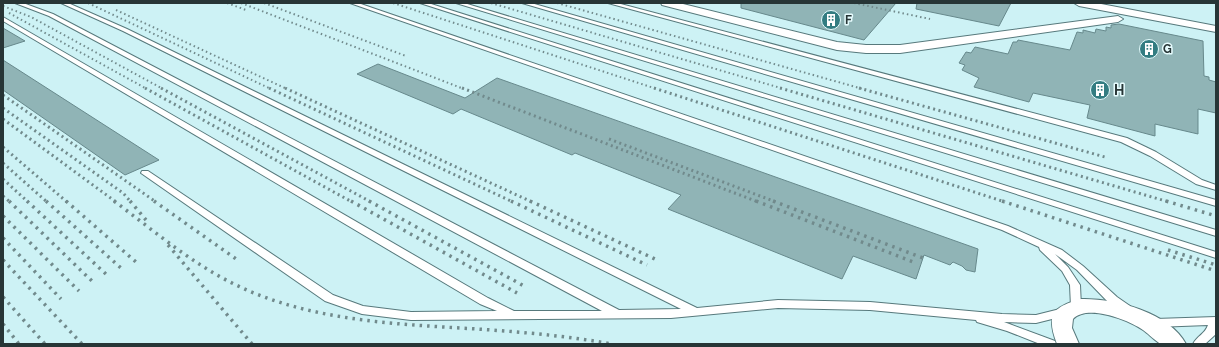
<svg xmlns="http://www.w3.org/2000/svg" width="1219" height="347" viewBox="0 0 1219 347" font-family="Raleway,sans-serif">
<rect width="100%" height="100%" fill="#cdf2f5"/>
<!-- building -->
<path fill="#90b4b6" stroke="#67898c" d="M741,3H896L864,40L741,8Z
M917,3H1011L999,26L916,9Z
M1119,24L1203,41L1204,76L1209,77V80L1216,82V113L1198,109V134L1155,124V136L1087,118L1090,105L1033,93L1029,102L974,87L979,78L962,70L965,65L959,63L966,52L971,53L975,47L1008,54L1013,42H1017L1018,40L1070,50L1077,32L1083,33V30L1095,33L1096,29L1106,31V27L1111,28V25Z
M3,28L25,41L3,48Z
M3,60L159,160L125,175L3,90Z
M378,64L465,98L497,78L978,249L975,272L966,270L962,266L953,262L950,265L924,255L916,279L853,256L842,279L668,209L681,195L575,153L572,155L461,109L453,114L357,74Z"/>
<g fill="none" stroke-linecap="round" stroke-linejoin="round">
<!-- service casing -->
<g stroke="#57797c" stroke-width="2">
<path id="service" d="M15,3H23L53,14L619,310L681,309L123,31L61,3H68L127,29L697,308L778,300L870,302L1002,314L1036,315L1064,308L1068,309L1069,312L1068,315L1036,323L1004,322L1055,341L1056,344H1040L1007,331L977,322L976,320L870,310L778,308L671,318L411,320L362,314L325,301L141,173L142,171H148L333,295L363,306L411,312L497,311L480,304L3,21V17L488,298L514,311H602L49,16Z
M350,3H358L1008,226L1062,250L1083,266L1117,297L1130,306L1131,309L1130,312L1126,313L1109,303L1077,270L1055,254L1068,267L1080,285L1081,307L1080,310L1076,311L1072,310L1071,307L1070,285L1062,271L1040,250L1039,247L1002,230Z
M420,3H428L1216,252V258Z
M456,3H464L1216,230V236Z
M522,3H531L1216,200V206Z
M608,3H617L1127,138L1156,152L1202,180L1216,185V190L1196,184L1150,156L1121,142Z
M1216,317V334L1205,344H1193C1197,336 1205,334 1208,325L1155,327L1151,326L1150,323L1151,320L1155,319Z"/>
</g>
<!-- minor casing -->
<g stroke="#57797c" stroke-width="2">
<path id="minor" d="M661,3H679L837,42L866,45H900L1118,16L1123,19L1118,22L900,53H866L837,50L662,5Z
M1074,3H1096L1216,26V32L1079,6Z
M1081,299C1114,298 1169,312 1186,344C1179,344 1167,346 1161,344C1155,341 1149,334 1143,330C1128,320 1088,304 1073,319L1072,328L1079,344H1057C1046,315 1052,307 1081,299Z"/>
</g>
<!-- service -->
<use href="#service" fill="#fff" fill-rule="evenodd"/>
<!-- minor -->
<use href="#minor" fill="#fff" fill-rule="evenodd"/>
<!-- rail-far2 -->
<path stroke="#718a8c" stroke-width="2" stroke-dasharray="1.5 3" stroke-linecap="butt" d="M88,3L271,89
M227,3L246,10
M241,3L464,89
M264,3L406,56
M393,3L657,89
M491,3L784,89
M557,3L863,89
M854,3L930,19
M3,6L31,17L163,89
M116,10L287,89
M9,13L147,89"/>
<!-- rail-far1 -->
<path stroke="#718a8c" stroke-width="3" stroke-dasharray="2 3.5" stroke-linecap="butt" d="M145,88L352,202
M161,88L371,202
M269,88L513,202
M285,88L532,202
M462,88L758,202
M654,88L1005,202
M780,88L1169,202
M859,88L1105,157
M3,95L156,202
M3,108L123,193L131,202
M3,119L116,202
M609,139L776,202
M3,147L67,202
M3,163L47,202
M3,179L28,202
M3,196L10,202"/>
<!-- rail -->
<path stroke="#718a8c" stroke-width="3.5" stroke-dasharray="2.5 5" stroke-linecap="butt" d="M9,201L94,283
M27,201L108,276
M46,201L121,268
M66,201L136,262
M114,201C153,230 191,263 234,284C309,321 394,324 477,329C522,332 567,336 612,344
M130,201L146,220
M154,201L239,261
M351,201L517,293
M369,201L524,286
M511,201L647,265
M530,201L655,259
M756,201L916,263
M773,201L923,258
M1002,201L1216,271
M1166,201L1216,216
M3,216L79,291
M3,238L61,299
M168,245L252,344
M1168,250L1216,265
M3,260L82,344
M3,297L45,344
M3,324L19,344"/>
</g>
<!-- icons -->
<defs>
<g id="building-disc" transform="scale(1)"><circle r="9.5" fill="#337c81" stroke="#e6fcfe"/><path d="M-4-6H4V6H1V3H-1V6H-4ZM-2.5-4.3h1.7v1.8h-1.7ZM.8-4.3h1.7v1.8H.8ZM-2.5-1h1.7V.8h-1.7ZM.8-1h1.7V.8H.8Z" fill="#fff"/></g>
</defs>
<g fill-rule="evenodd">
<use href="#building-disc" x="831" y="20"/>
<use href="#building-disc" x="1149" y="49"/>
<use href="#building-disc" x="1100" y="90"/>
</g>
<g text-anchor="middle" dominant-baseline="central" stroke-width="3" stroke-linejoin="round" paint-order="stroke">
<!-- far-poi labels -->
<g font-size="12" font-weight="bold" fill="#273536" stroke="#e6fcfe" text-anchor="start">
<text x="845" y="20">F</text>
<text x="1163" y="49">G</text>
</g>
<!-- poi labels -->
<g font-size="14" font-weight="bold" fill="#273536" stroke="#e6fcfe" text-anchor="start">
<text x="1114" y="90">H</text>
</g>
</g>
<!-- border -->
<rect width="1219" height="347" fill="none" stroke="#273536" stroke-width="8"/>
</svg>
